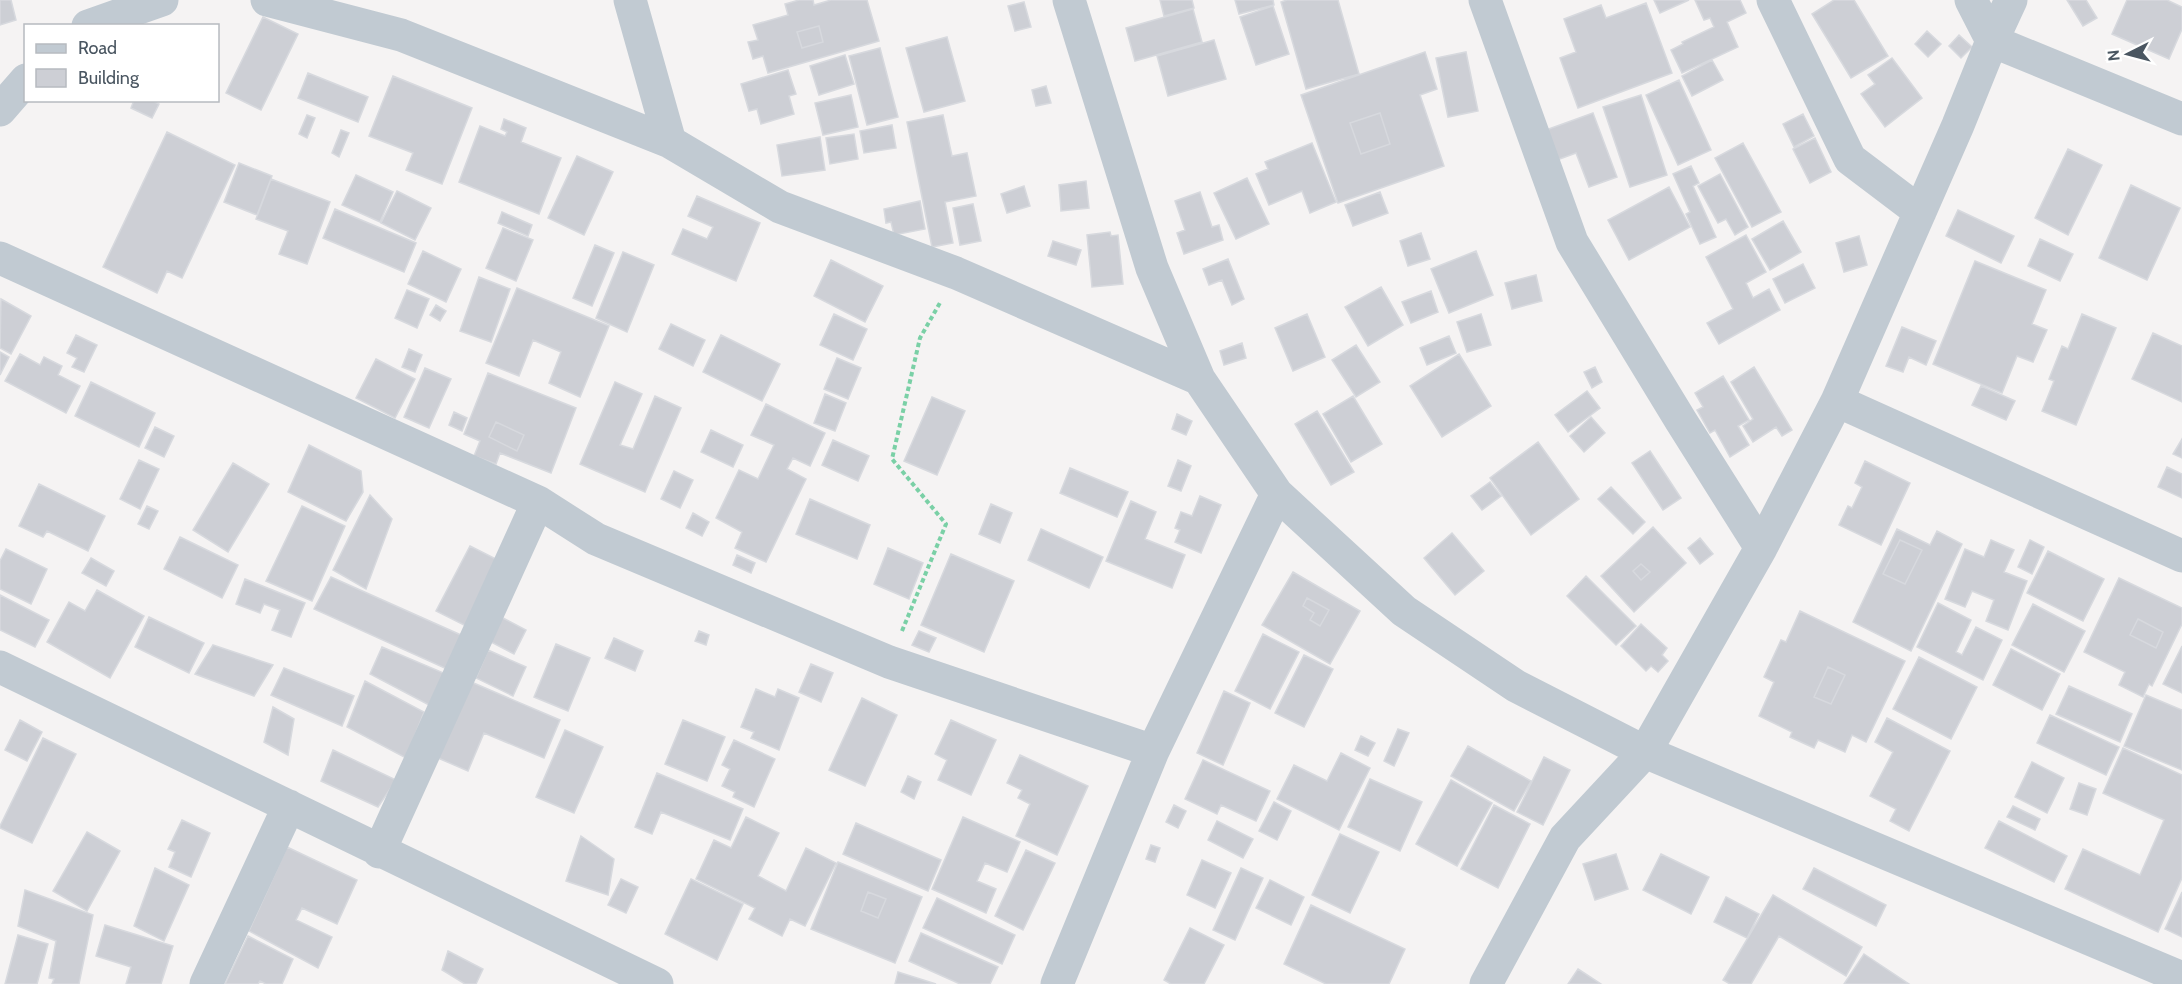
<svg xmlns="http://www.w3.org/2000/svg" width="2182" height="984" viewBox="0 0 2182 984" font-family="Cabin,sans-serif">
<rect width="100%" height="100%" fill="#f5f3f3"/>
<!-- building -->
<path fill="#cdcfd5" stroke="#d7d9de" stroke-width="1.5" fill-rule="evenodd" d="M0,0H11L16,20L0,25Z
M799,0H813L814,5L831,0H867L879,41L768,73L763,56L753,59L748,42L758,40L753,25L788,15L785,4ZM819,26L823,42L802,48L797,32Z
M1160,0H1192L1194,8L1164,16Z
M1235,0H1273L1274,5L1239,14Z
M1287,0H1338L1359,74L1306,89L1281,2Z
M1654,0H1689L1660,13Z
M1695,0H1740L1746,13L1727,22L1738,47L1682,73L1671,50L1683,44L1682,42L1714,27L1710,18L1704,20Z
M1834,0H1854L1888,56L1851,78L1812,14Z
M2067,0H2086L2097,18L2083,26Z
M2127,0H2167L2182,7V29L2169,59L2112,34Z
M1024,2L1031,27L1015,31L1008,6Z
M1646,3L1672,73L1578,108L1560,58L1576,52L1564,19L1601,5L1606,18Z
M1273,6L1289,54L1256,65L1240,17Z
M1193,9L1202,42L1135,61L1126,28Z
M263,17L298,34L261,110L226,93Z
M819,26L823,42L802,48L797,32Z
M1927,31L1941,44L1928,57L1915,44Z
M1959,35L1972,47L1961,58L1949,46Z
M947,37L965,101L924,112L906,48Z
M1214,40L1226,79L1168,96L1157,56Z
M880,48L898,117L867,125L849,56Z
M1425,52L1437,89L1420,95L1444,166L1338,203L1301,95ZM1380,113L1390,144L1361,154L1350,123Z
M1466,52L1478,111L1448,117L1436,58Z
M845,55L854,84L819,95L810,66Z
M1892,58L1922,98L1885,127L1861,94L1875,84L1868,75Z
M1712,60L1723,80L1692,96L1682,76Z
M788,70L796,94L789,96L794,114L761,124L757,109L749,111L741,84Z
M308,73L368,97L358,122L298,98Z
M393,76L472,108L442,184L406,170L413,153L369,136Z
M1679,80L1711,150L1678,165L1646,95Z
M1046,86L1051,103L1036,106L1032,90Z
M851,95L858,127L823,135L815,103Z
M1641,95L1667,175L1630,187L1603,107Z
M134,100H151L159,104L152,118L131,108Z
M1380,113L1390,144L1361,154L1350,123Z
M1593,113L1617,177L1589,187L1576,153L1557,160L1546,130Z
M1803,114L1814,136L1794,147L1783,124Z
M307,115L315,118L307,138L299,134Z
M943,115L952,156L967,153L976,196L945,202L953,243L932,247L907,122Z
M504,119L526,128L521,142L561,158L539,214L459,182L480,126L505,136L507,132L501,129Z
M892,125L896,148L864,153L860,131Z
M341,130L349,133L339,157L332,153Z
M167,132L235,165L182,278L167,271L157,293L103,267Z
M854,134L858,159L830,164L826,138Z
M820,137L825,170L782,176L777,145Z
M1815,138L1831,172L1810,183L1793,149Z
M1312,143L1336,202L1310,213L1302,191L1269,205L1256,174L1268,169L1265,162Z
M1743,143L1781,212L1752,227L1715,158Z
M2068,149L2102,165L2068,235L2035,218Z
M577,156L613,172L584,235L548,218Z
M239,163L272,176L257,215L224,202Z
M1691,166L1699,183L1693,186L1716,237L1700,244L1686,214L1690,212L1673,174Z
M1720,174L1748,227L1735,235L1726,219L1718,223L1698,186Z
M356,175L393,192L380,222L342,205Z
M1247,178L1269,224L1236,239L1214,193Z
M271,179L330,202L307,264L279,254L288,231L256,219Z
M1086,181L1089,208L1061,211L1059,185Z
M2131,185L2180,208L2147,280L2099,258Z
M1024,186L1030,206L1007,213L1001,194Z
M1669,187L1690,227L1629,260L1608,220Z
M397,191L431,208L415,240L381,223Z
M1200,192L1212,227L1219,225L1223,240L1184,254L1177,233L1185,230L1175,201Z
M1380,192L1388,213L1353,226L1345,205Z
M697,196L760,223L736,281L672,254L683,229L707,239L713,227L688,216Z
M920,201L925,229L894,235L891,222L886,223L884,209Z
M973,204L981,241L960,245L953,208Z
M335,209L416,243L404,272L323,238Z
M1958,210L2014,236L2001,263L1946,236Z
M502,212L532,225L528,236L498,223Z
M1783,221L1801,252L1770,270L1752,239Z
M503,228L533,240L516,281L486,268Z
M1110,232L1111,236L1118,235L1123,284L1092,287L1087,235Z
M1421,233L1430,259L1408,266L1400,241Z
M1746,235L1766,272L1746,283L1753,298L1769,289L1780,310L1719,344L1707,323L1733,309L1706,257Z
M1859,236L1867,265L1844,272L1836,243Z
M2040,239L2073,254L2060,281L2028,266Z
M1053,241L1081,250L1076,265L1048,256Z
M595,245L614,253L592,306L573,298Z
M423,251L461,269L446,302L408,284Z
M1476,251L1493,295L1449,313L1431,269Z
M623,252L654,265L627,332L596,318Z
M1228,259L1244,299L1232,305L1222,280L1209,285L1203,269Z
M831,260L883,286L865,322L814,296Z
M1975,261L2046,290L2032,324L2047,330L2033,362L2017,356L2002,393L1933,364Z
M1803,264L1815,288L1785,303L1773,279Z
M1536,275L1542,301L1512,309L1505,283Z
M479,277L510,289L491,342L460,331Z
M1381,287L1403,325L1368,346L1345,307Z
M517,288L609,326L580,397L549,383L561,352L533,340L519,376L486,363Z
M407,290L429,299L417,328L395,318Z
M1431,291L1438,312L1411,323L1402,302Z
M1,299L31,316L11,354L0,348Z
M436,305L446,311L440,321L430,315Z
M834,314L867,329L853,360L820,345Z
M1307,314L1325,357L1293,371L1275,328Z
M1481,314L1491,345L1467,352L1457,322Z
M2082,314L2116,328L2076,425L2042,411L2054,381L2049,379L2062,346L2068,349Z
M671,324L705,340L693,366L659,349Z
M1902,327L1936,341L1926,365L1909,357L1903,372L1886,366Z
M2153,333L2182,346V402L2132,379Z
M76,335L97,345L84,372L72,367L77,358L67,353Z
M721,335L780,364L762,401L703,372Z
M1449,336L1456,353L1427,365L1420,348Z
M1242,343L1246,358L1224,365L1220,351Z
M1356,345L1380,382L1356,397L1332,360Z
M409,349L422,355L415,372L402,367Z
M0,352L9,357L0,375Z
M20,354L40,365L44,357L62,366L58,375L80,386L66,413L5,381Z
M1459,354L1491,406L1442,437L1410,386Z
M837,358L861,368L848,399L824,389Z
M376,359L415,379L395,418L356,398Z
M1595,367L1602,382L1592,388L1584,372Z
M1754,367L1792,430L1782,436L1776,427L1753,442L1743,426L1753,419L1731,382Z
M425,368L451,379L429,428L404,417Z
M488,373L576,408L551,473L500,453L496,464L474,456L480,441L464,434ZM496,422L524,435L517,451L489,437Z
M1723,376L1749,420L1738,426L1749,445L1730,457L1715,430L1710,433L1697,410L1703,407L1695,393Z
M91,382L155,413L139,447L75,416Z
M615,382L642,394L620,445L633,449L655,396L681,408L645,492L580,464Z
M1981,386L2015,401L2006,420L1972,405Z
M1587,391L1600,408L1568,432L1555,415Z
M825,394L846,403L835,431L814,423Z
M1353,396L1382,444L1351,462L1323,414Z
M932,397L965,411L937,475L904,461Z
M766,404L825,433L810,466L793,458L787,469L806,479L766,562L735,548L742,532L716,518L739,470L758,479L774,445L751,435Z
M1317,411L1354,472L1331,485L1295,424Z
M454,412L467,418L462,431L449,425Z
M1177,414L1192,421L1186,435L1172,429Z
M1591,417L1605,433L1584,452L1570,436Z
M496,422L524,435L517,451L489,437Z
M155,427L174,436L164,457L145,448Z
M711,430L743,445L733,467L701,452Z
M2182,439V458L2173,454Z
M833,440L869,456L858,481L822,465Z
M1538,442L1579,499L1531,535L1490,478Z
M309,445L361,471L363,492L346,521L288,492Z
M1650,451L1681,498L1663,510L1632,463Z
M139,460L159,469L140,509L120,499Z
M1178,460L1191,466L1181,491L1168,486Z
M1865,461L1910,483L1881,545L1839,525L1848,506L1852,508L1862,487L1855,483Z
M233,463L269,484L228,552L193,530Z
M2167,467L2182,474V498L2158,487Z
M1070,468L1128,492L1117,517L1060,493Z
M674,471L693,480L680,508L661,499Z
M1490,482L1501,496L1482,510L1471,496Z
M39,484L105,516L88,551L47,531L43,537L19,526Z
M1611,487L1645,522L1633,534L1598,499Z
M370,495L392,519L366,589L333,570Z
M1200,496L1221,505L1201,553L1175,542L1180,530L1175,528L1181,512L1192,516Z
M810,499L870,525L857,559L796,534Z
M1131,501L1156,512L1145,539L1185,555L1172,588L1106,561Z
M991,504L1012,513L1000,543L979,534Z
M147,506L158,511L149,529L138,524Z
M302,506L345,526L312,601L266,581Z
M693,513L709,522L702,536L686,528Z
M1653,527L1686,563L1634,612L1601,576ZM1641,564L1650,572L1641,580L1633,571Z
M1041,529L1103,557L1089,588L1028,560Z
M1897,529L1930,545L1937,531L1962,544L1911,651L1853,622ZM1900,540L1922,550L1905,584L1883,574Z
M1452,533L1484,571L1455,595L1424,558Z
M180,537L238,565L222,598L164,569Z
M1700,538L1713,554L1700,564L1688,548Z
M1900,540L1922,550L1905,584L1883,574Z
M1991,540L2014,550L2004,572L2027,581L2008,630L1986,621L1994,600L1972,591L1965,607L1945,599L1965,549L1984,557Z
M2030,540L2044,547L2032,574L2018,567Z
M470,546L502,562L468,627L436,611Z
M888,548L923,563L909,599L874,584Z
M6,549L47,569L31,604L0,589V561Z
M2048,551L2104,579L2083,621L2027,593Z
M951,554L1014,581L984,652L921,625Z
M737,555L755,563L751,573L733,565Z
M91,558L114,571L106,586L82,573Z
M1641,564L1650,572L1641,580L1633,571Z
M1293,572L1360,611L1330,664L1262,625ZM1307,598L1329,610L1320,626L1310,620L1314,613L1303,606Z
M1586,576L1636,626L1616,645L1567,596Z
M331,577L461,635L449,670L314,609Z
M2119,578L2182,608V624L2152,686L2149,684L2143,697L2119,685L2125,672L2084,652ZM2138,619L2163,632L2156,648L2130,635Z
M245,579L305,603L291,637L272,630L280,610L264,604L260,613L236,604Z
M97,590L144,616L110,678L47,642L69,602L85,611Z
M0,595L49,620L35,647L0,630Z
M1307,598L1329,610L1320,626L1310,620L1314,613L1303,606Z
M1938,603L1971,620L1956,652L1962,655L1976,627L2002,640L1983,680L1917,647Z
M2033,604L2085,631L2064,672L2012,645Z
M1800,611L1905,661L1866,742L1852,735L1845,752L1818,740L1814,748L1790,737L1792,732L1759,716L1774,682L1764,677L1781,640L1786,642ZM1828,667L1845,675L1831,704L1814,697Z
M149,617L204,643L189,673L135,647Z
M501,617L526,630L514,654L489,641Z
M2138,619L2163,632L2156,648L2130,635Z
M1641,624L1667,648L1662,655L1668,661L1658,672L1651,666L1646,671L1621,646Z
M699,631L709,635L706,645L695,641Z
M919,631L936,638L929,652L912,645Z
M1263,634L1299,652L1270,709L1235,691Z
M614,638L643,651L635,671L605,658Z
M556,644L590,658L568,711L534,697Z
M213,645L273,665L254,696L195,674Z
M2182,646V693L2163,684Z
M382,647L446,674L429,705L370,674Z
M2011,649L2060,674L2042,710L1993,685Z
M488,650L526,667L513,696L476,678Z
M1304,655L1333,669L1304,727L1275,713Z
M1919,657L1977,687L1951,739L1893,709Z
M811,664L833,673L821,702L799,692Z
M1828,667L1845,675L1831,704L1814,697Z
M284,668L354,696L342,726L271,695Z
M365,681L424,712L406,758L347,727Z
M469,681L560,720L544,758L484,733L468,771L438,758Z
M2069,686L2132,714L2120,742L2056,714Z
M756,689L775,697L778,689L799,698L779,750L751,738L754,732L741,727Z
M1224,691L1250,703L1223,765L1197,753Z
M2146,695L2182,710V770L2124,746Z
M862,698L897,715L865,786L829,770Z
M273,707L294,719L288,755L264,742Z
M2050,715L2119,747L2106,775L2037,743Z
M1887,718L1950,751L1909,831L1890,821L1896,809L1870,796L1893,752L1875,742Z
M20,720L42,732L27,761L5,750Z
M683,720L725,737L707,781L665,764Z
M951,720L996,740L971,795L938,780L947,760L935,754Z
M1398,729L1409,733L1394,766L1384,761Z
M565,730L603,747L574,813L536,797Z
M1361,736L1375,743L1368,756L1355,750Z
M43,738L76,754L32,843L0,828V826Z
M734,740L775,759L754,807L733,797L735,792L722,786L730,769L722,765Z
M1468,746L1531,781L1514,811L1451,776Z
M2123,748L2182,775V878L2158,932L2065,889L2083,849L2140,875L2164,820L2103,793Z
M333,750L396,780L378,807L321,781Z
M1341,753L1370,768L1339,830L1277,799L1294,765L1327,781Z
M1020,755L1088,786L1057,855L1016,836L1030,804L1018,798L1022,790L1007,783Z
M1544,757L1570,770L1543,825L1517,812Z
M1203,760L1270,791L1256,821L1221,805L1217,814L1185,799Z
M2032,762L2064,778L2047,813L2015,797Z
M657,773L743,809L730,840L661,812L652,834L635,827Z
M908,776L921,782L914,799L901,792Z
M1370,779L1422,802L1400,851L1348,827Z
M1451,780L1492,803L1457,866L1416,844Z
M2079,783L2096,789L2087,815L2070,809Z
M1274,802L1291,811L1277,840L1259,831Z
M1174,805L1186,811L1178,828L1166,822Z
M1494,805L1530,824L1498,888L1461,869Z
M2013,806L2040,819L2035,830L2007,817Z
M746,817L779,833L758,876L786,891L806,848L836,863L805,926L790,919L782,936L749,919L755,908L696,879L714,840L731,848Z
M963,817L1020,842L1007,872L985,863L977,881L996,889L986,913L932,889Z
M182,820L210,833L191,877L169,867L175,852L168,849Z
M1217,821L1253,839L1243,858L1208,840Z
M1999,821L2067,856L2054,882L1985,848Z
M856,823L941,860L928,891L843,854Z
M87,832L120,851L87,911L53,891Z
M1340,834L1379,852L1350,913L1312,895Z
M581,836L614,859L608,895L566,881Z
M1151,845L1160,848L1155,862L1146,859Z
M287,847L357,880L337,924L302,908L296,920L332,937L318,968L249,931Z
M1026,850L1055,863L1023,930L995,916Z
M1616,854L1628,889L1595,900L1583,864Z
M1661,854L1709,877L1691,914L1643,890Z
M1202,860L1231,873L1215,908L1187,895Z
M838,862L922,897L895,963L811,929ZM868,892L886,899L878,918L861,911Z
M155,868L189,885L164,941L134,926Z
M1241,868L1263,878L1235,940L1213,930Z
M1814,868L1886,905L1876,926L1803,889Z
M621,879L638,887L626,913L608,905Z
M691,879L743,904L717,960L665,934Z
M1270,880L1304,897L1291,925L1256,908Z
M25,890L93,915L79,984H52L54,979L49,978L56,941L18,926Z
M868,892L886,899L878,918L861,911Z
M2182,892V937L2165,929Z
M1773,895L1862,947L1846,976L1779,936L1751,984H1730L1723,980Z
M1726,897L1759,914L1747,938L1714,922Z
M937,898L1015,935L1002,964L923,928Z
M1311,905L1405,949L1389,984H1326L1284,964Z
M105,925L173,946L161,984H126L131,967L96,956Z
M1190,928L1224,945L1204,984H1171L1164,980Z
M921,933L998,967L990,984H960L909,961Z
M18,935L48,944L37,984H5Z
M248,936L293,959L282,984H266L260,981L258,984H225Z
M448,951L483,969L476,984H465L442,970Z
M1864,954L1909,984H1844Z
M1578,969L1601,984H1568Z
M898,972L936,984H895Z"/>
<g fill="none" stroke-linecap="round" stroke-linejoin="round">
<!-- path -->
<path stroke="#7ad0a6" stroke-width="4" stroke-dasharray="4.5 3" stroke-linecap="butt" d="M902,631L946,524L892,459L920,338L941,301"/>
<!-- minor -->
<path stroke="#c1cad2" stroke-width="33" d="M267,0L401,35L670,142
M630,0L670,142L780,207L956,273L1199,379
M1069,0L1152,268L1199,379L1277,494L1404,611L1516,686L1645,752L2182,978
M1485,0L1572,242L1681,421L1761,548
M1773,0L1850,159L1920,212
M1971,0L1992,41L2182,119
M88,26L162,0
M0,110L26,80
M0,258L538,502L596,539L889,662L1153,751
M1837,401L2182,556
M0,667L657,984
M379,852L538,502
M206,984L289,806
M1057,984L1153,751L1277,494
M1486,984L1565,838L1645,752L1761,548L1837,401L1958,125L1992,41L2011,0"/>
</g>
<!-- legend -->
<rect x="24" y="24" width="195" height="78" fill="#ffffff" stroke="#b7bbc0" stroke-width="1.5"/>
<rect x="36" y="44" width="30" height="9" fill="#c1cad2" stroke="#b7bbc0" stroke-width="1.5"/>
<text x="78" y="54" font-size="18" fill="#4a5661">Road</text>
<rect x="36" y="69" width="30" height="18" fill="#cdcfd5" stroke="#b7bbc0" stroke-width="1.5"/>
<text x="78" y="84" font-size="18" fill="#4a5661">Building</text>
<!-- north arrow -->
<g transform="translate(2128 54) rotate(264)" stroke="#ffffff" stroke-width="4.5" paint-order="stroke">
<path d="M0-4.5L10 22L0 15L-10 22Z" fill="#4a5661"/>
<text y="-9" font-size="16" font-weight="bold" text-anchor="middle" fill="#4a5661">N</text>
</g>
</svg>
